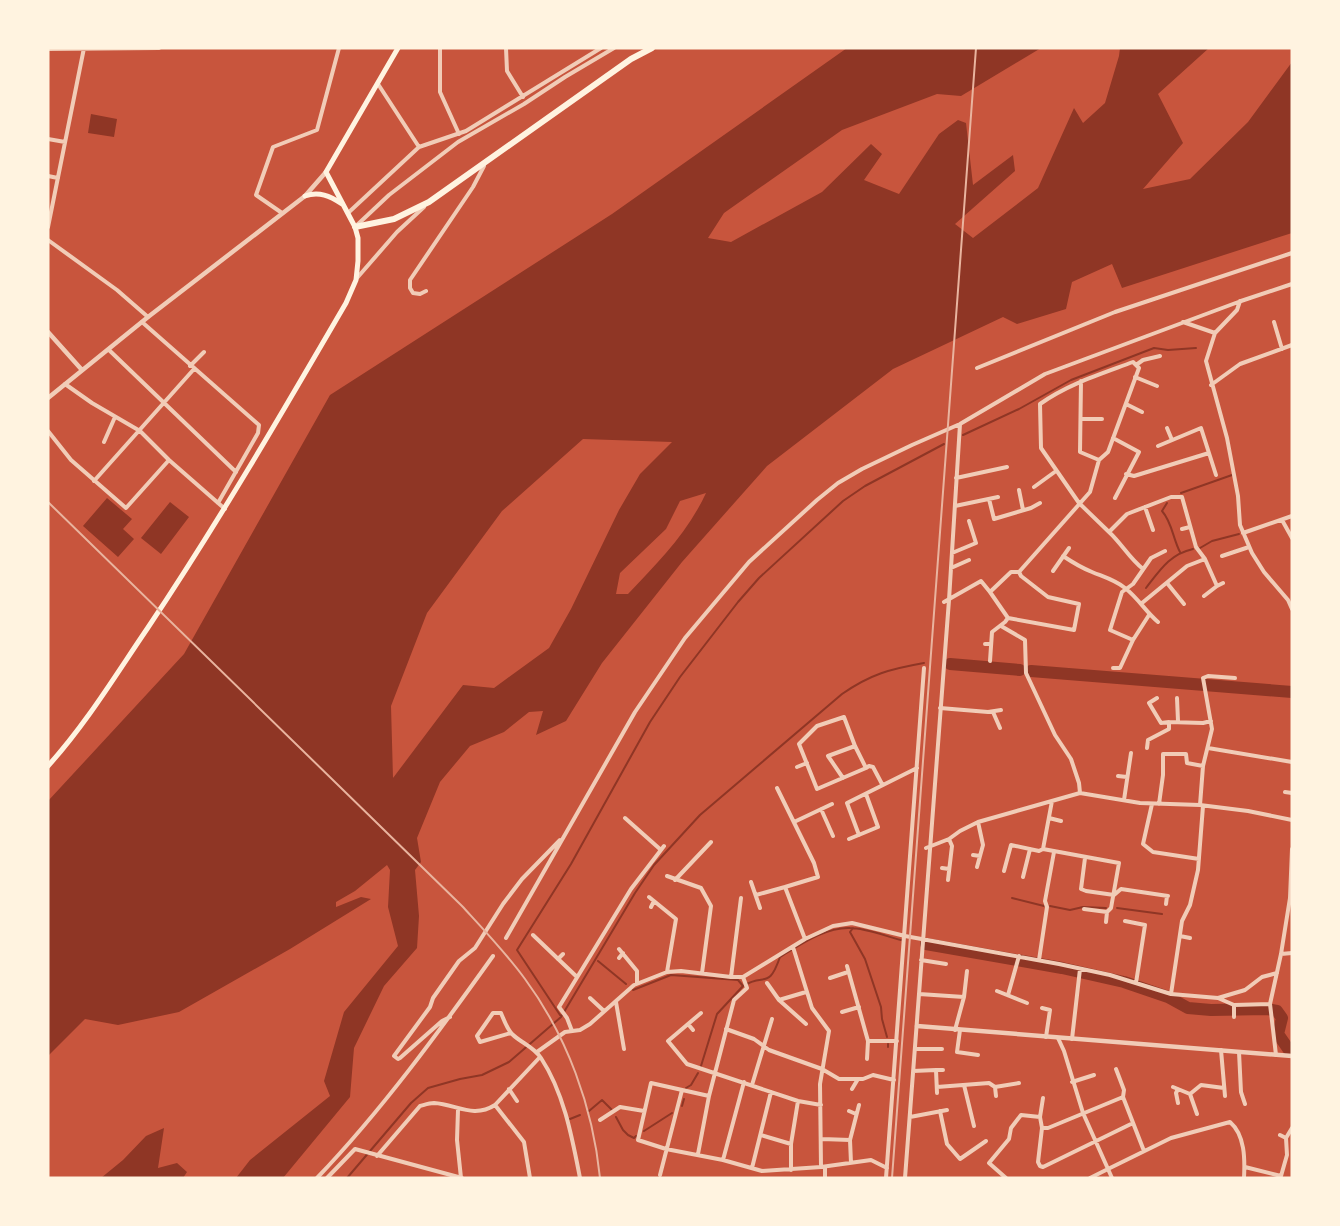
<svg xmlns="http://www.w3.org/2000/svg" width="1340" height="1226" viewBox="0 0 1340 1226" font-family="Commissioner,sans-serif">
<rect width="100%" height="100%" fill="#c8553d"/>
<!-- water -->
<path fill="#8f3625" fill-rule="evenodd" d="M847,48H1041L961,96L937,94L842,130L724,213L708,238L731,242L822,192L871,144L882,154L864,180L899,194L939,134L958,120L966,123L973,185L1013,155L1015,171L955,224L973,238L1038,188L1074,108L1083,123L1105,103L1119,56L1120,48H1209L1158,94L1183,143L1143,189L1190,179L1248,122L1292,62V233L1122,288L1112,264L1072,282L1066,309L1017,324L1003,317L893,369L767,466L682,562L602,663L566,721L536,735L543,711L529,712L504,732L470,746L440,782L417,838L421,862L415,870L419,916L417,948L384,986L354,1048L350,1097L283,1178H236L250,1160L330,1096L324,1081L344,1012L398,946L388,907L390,870L387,865L355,891L336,902V907L361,897L371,899L290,949L179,1012L118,1025L85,1019L48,1056V801L184,654L330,395L612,214ZM583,439L672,442L640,474L619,510L571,609L549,648L494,688L463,685L393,778L391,706L427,613L502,511ZM706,493C687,534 658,562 628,594H616L620,573L666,529L680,501Z
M91,114L117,119L114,137L88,133Z
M107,498L132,519L123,529L134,539L118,557L83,526Z
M170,502L189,517L161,554L141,538Z
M164,1128L158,1168L177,1163L187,1172L183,1178H101L123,1160L146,1136Z"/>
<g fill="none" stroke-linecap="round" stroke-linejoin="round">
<!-- stream -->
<path stroke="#8f3625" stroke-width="2" d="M963,435L1019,409L1071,380L1154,348L1168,350L1196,348
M1181,493L1232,475
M1167,503L1162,511C1172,522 1173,539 1180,552
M1200,548L1212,541L1239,534
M1146,588C1160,570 1170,554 1193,549
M1012,898L1044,906
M1050,906L1070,910L1083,907L1106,908
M1117,908L1162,914
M853,928L850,932L865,959L881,1007L882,1019L887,1037
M598,961L626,984
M633,990L671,975L738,980L743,986C765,972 768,991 780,957C800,945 825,927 850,928C866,928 885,936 901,940
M560,1015L517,950L571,864L650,722L680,677L738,602L759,578L843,501L865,486L944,444
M888,1047V1044
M701,1066L717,1014L743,986
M686,1088L691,1085L698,1073
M682,1106L684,1099
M589,1111L602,1100L612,1110
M616,1117L623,1130L628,1135L634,1138L636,1136
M570,1119L580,1115
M644,1131L672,1113
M347,1178L411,1103L428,1088L460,1079L482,1075L509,1062L561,1017L635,893L654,865L700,815L842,694C871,674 890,669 924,663"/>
<!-- river -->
<path stroke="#8f3625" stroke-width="12" d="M950,664L1020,670
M1031,671L1292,692
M926,944L1062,968L1124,982L1168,997L1188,1008L1211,1010L1267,1009L1277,1011L1282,1018L1278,1034L1289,1050H1292"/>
<!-- minor -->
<path stroke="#f1ccb7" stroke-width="4" d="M440,48V92L459,134
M506,48L507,71L523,97
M48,49L159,48
M378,84L419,147
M48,139L65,142
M48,176L58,178
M282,213L256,195L273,147L317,130L339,48
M348,213L419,147L466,131L601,48
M356,226L389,195L458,142L524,104L565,77L614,48
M48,227L84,48
M48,240L117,290L148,317
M357,278L397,232L424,207
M426,291L420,294L413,293L410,288V280L473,187L484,166
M142,322L259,425L258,433L218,503
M1183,322L1215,333L1206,361L1227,438L1238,496L1240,525L1252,553L1264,572L1288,600L1292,609
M1274,322L1282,349
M1215,333L1237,310L1240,301
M109,350L236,472
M1136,365L1143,360L1160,356
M190,366L204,352
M977,368L1115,312L1292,253
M1135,377L1157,386
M1081,381L1080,452L1099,460
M65,384L92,403L140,431L169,460L225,509
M1211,385L1240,364L1292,345
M1126,404L1142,412
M1081,419H1102
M1167,428L1172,440
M48,431L71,460L126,508L169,460
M1113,438L1139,452L1115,498
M104,442L115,417
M1158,446L1201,428L1216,475
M1126,474L1134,476L1209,453
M956,478L1007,467
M94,481L194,369
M1034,487L1056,471
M1019,490L1023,510
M989,499L994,519L1031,508L1040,503
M955,506L998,497
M1145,507L1153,530
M1282,520L1292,538
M1182,529L1190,527
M1109,532C1122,544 1129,558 1143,569
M1243,533L1292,516
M952,553L976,543L969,521
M1063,556C1072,562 1082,568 1092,572C1104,577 1115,580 1125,588C1138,598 1146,612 1158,622
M1222,556L1249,547
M951,568L969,560
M1053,571L1069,548
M1167,583L1184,604
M1217,586L1223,583
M990,592L1008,618L1074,630L1079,604L1048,597L1021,576L1019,572
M944,602L981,581L990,592L1011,572H1019L1090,492L1099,460L1108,452L1139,368L1133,362C1101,374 1068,384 1040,404L1041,448L1079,503L1109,532L1127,514L1171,497H1182L1196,547L1205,559L1217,586L1204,596
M1142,603L1187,566L1205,559
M1001,626L1025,640L1026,673L1055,735L1071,759L1079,783L1080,793
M1133,640L1110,630L1122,592L1133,584L1151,558L1165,551
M985,644H991
M990,661L992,632L1005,622L1008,618
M1113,668H1120L1133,640L1149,615
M1157,698L1149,703L1161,723L1169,722
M1177,698L1178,721
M940,708L988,712L1001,710
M993,712L1000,728
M1147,748L1148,740L1169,729V722L1203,723L1211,721
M1208,748L1292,762
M797,767L807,763
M866,768L855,746L844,717L817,726L799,744L817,789L866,768L869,766L873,767L882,784
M1118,776L1127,777
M843,778L828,756L855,746
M777,788L814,863L818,877L785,887L805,939
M1285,792L1292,793
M1124,800L1131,753
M1152,804L1143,844L1153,852L1199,859
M1159,804L1163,775V754H1186L1187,763L1203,766
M1200,805L1203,766L1212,729L1203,678L1208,676L1235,678
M821,809L833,836
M625,818L661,850
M1049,818L1061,821
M794,822L832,804
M859,835L847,803L917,768
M849,839L878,827L866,794
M926,848L949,839L960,831L978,822L1080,793L1140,803L1200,805L1248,811L1292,820
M1043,849L1052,801
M973,855L980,856
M1085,858L1081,889L1086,891L1114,895L1121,889L1168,896
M977,867L983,845L978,822
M942,868L949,869
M1004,871L1011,845L1039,851L1043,849L1119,863L1111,908L1107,912L1106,922
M667,876L701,888L711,906L702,973
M1023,877L1030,849
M675,880L711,842
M948,880L952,846L949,839
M751,882L760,908
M756,895L785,887
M649,897L676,919L667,972
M1166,904L1167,896
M651,907L654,901
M1084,909L1107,912
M1125,921L1145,925L1136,983
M533,935L577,977
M1180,936L1190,938
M506,938L635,712L685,638L749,562L817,500L838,483L862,469L912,445L960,424L1045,374L1241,301L1292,284
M793,947L812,1008L829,1031L820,1084L821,1167
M619,949L637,971V983
M1281,954L1292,953
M619,958L623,953
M558,959L563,954
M921,960L946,964
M1039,960L1047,907L1045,901L1054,852
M847,966L868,1041H897
M731,977L741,898
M830,978L848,972
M767,983L779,1000L806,1024
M997,991L1027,1003
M919,994L964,997
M1171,994L1182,921L1190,905L1198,870L1203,806
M1008,995L1019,956
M590,998L604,1011
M1218,998L1245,990L1262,977L1277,973
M779,1000L806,992
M616,1002L624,1049
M1234,1005V1017
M1042,1008L1050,1010L1046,1037
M842,1012L859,1007
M701,1013L668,1041L687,1064L798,1101L821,1105
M450,1017L442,1021L400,1058L398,1059L394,1056L430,1007L433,998L459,961L475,948L503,904L522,879L560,840
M688,1024L693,1030
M726,1029L754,1039L769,1050L822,1069L839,1079H863L873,1075L894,1080
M955,1030L964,997L967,971
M960,1030L957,1052L978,1055
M572,1031L567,1018L559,1007L631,889L664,846
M511,1033L480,1042L477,1036L493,1013H501C504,1020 507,1029 512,1034C521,1043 533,1046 541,1058C564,1093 572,1137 580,1178
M1058,1038L1064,1051L1083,1113L1108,1169L1171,1138L1230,1122C1245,1135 1245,1159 1244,1178
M1072,1039L1080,969
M915,1049H942
M1221,1050L1225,1096
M537,1052L565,1032L580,1030L590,1024L634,985L667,972L681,971L731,977H743L805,939L833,926L852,923L905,936L1059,964L1110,975L1171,994L1218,998L1234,1005L1270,1004
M1239,1052L1241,1092L1245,1104
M1276,1055L1270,1004L1281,954L1290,898L1292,849
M867,1059L868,1041
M1116,1069L1124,1090L1123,1097
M936,1070H943
M913,1071L936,1070L937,1093
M1072,1082L1094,1075
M752,1085L772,1019
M964,1085L974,1126
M937,1087L989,1083L995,1087L1019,1083
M995,1087L996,1096
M1173,1087L1190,1094L1201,1085L1224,1088
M509,1089L517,1101
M852,1089L858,1079
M1190,1094L1197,1114
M709,1096L651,1083L638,1140L666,1149L723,1160L762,1171L821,1167L871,1160L887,1168
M1178,1103L1176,1093L1178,1089
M458,1110L457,1140L461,1178
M849,1111L856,1114
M940,1111L947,1144L960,1159L986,1141
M910,1117L947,1110
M1040,1117L1043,1098
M600,1120L620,1107L644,1111
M1042,1128H1048L1123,1097L1144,1151
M761,1135L791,1144
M1280,1135L1286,1138
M822,1139L850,1140
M698,1154L709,1096L734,1000L747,988L743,977
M377,1156L420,1106C424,1105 429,1103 434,1103C456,1104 473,1119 495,1105
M723,1160L744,1082
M851,1163L850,1140L859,1105
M825,1167V1178
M1245,1167L1281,1176L1287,1155L1286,1138L1292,1128
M752,1168L771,1092
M791,1170V1144L798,1101
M660,1175L682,1090
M317,1178C382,1110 438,1033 493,956
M327,1178L355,1149L462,1178
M530,1178L524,1142L495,1105L540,1057
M886,1178L924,668
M905,1178L949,600L960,424
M1006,1178L989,1163L1009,1139L1011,1128L1021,1115L1040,1117L1042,1128L1038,1162L1040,1166L1043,1167L1133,1123
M1090,1178L1108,1169L1112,1178"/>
<!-- tertiary -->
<path stroke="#f1ccb7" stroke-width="4.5" d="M48,332L82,370
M48,398L148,317L305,196L326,172
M917,1026L1292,1056"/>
<!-- secondary -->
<path stroke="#fff3e0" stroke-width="5" d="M305,196C319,191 330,196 342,204
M48,766C86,724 115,676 147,629C218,523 282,413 346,303L356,280L358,261V238L355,227L326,172L398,48"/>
<!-- primary -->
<path stroke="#fff3e0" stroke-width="6" d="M355,227L394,219L429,202L631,59L652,48"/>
<!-- rail -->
<path stroke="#e9b49f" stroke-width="2" d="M48,502L462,906C484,930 506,953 525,979C567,1036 593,1107 600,1178
M892,1178L976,48"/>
</g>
<!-- border -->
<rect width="1340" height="1226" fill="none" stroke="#fff3e0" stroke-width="99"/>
</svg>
